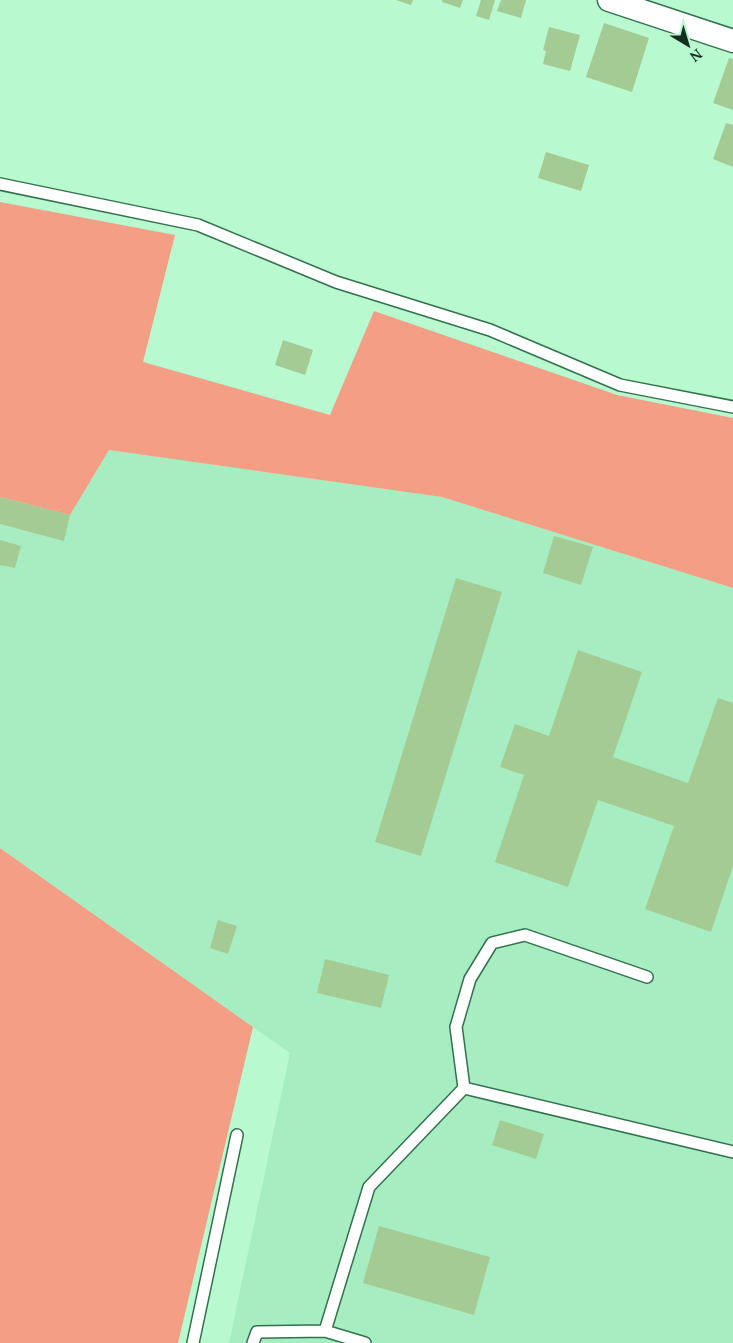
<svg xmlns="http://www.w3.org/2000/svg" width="733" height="1343" viewBox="0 0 733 1343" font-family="'Noto Serif',serif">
<rect width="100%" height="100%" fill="#b8f9cf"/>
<!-- built -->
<path fill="#a6eec1" d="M109,450L442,497L733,588V1343H229L290,1053L0,848V497L70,515Z"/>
<!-- green -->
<path fill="#f49e86" d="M0,202L175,235L143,362L330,415L374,311L617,395L733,418V588L442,497L109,450L70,515L0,497Z
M0,848L253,1027L178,1343H0Z"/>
<!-- building -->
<path fill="#a5cb94" d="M396,0H413L411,5Z
M442,0H463L460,8L442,2Z
M481,0H495L489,20L476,16Z
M501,0H526L521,18L497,11Z
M604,23L649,38L632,92L586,77Z
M549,27L580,35L570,71L543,64L546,51L543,50Z
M729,58L733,59V110L713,103Z
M726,123L733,125V167L713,159Z
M546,152L589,165L581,191L538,178Z
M283,340L313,350L305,375L275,365Z
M0,497L70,515L64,541L0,524Z
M554,536L593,547L581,585L543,573Z
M0,540L21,546L15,568L0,565Z
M456,578L502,592L421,856L375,842Z
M578,650L642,672L613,757L688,783L718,698L733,703V866L711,932L645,909L674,826L598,800L568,887L495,862L524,775L500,767L515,724L549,736Z
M218,920L237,926L228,954L210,948Z
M325,959L389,975L381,1008L317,993Z
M500,1120L544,1134L536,1159L492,1145Z
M379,1226L490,1257L474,1315L363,1283Z"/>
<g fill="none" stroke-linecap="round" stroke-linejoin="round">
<!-- service casing -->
<g stroke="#33714e" stroke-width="14">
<path id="service" d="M0,184L198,225L336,282L490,330L620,385L733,407
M647,977L525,935L492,943L470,979L456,1027L464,1088L733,1152
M193,1343L237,1135
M253,1343L257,1332L325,1331
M365,1343L325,1331L369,1187L464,1088"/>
</g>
<!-- minor casing -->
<g stroke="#33714e" stroke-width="25">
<path id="minor" d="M609,0L733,41"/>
</g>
<!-- service -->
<use href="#service" stroke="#fff" stroke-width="11"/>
<!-- minor -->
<use href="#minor" stroke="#fff" stroke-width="22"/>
</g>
<!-- north arrow -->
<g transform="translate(688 45) rotate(142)" stroke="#b8f9cf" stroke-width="4" paint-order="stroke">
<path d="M0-4L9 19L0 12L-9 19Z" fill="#142e1f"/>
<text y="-8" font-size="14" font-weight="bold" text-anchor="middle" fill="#142e1f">N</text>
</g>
</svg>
